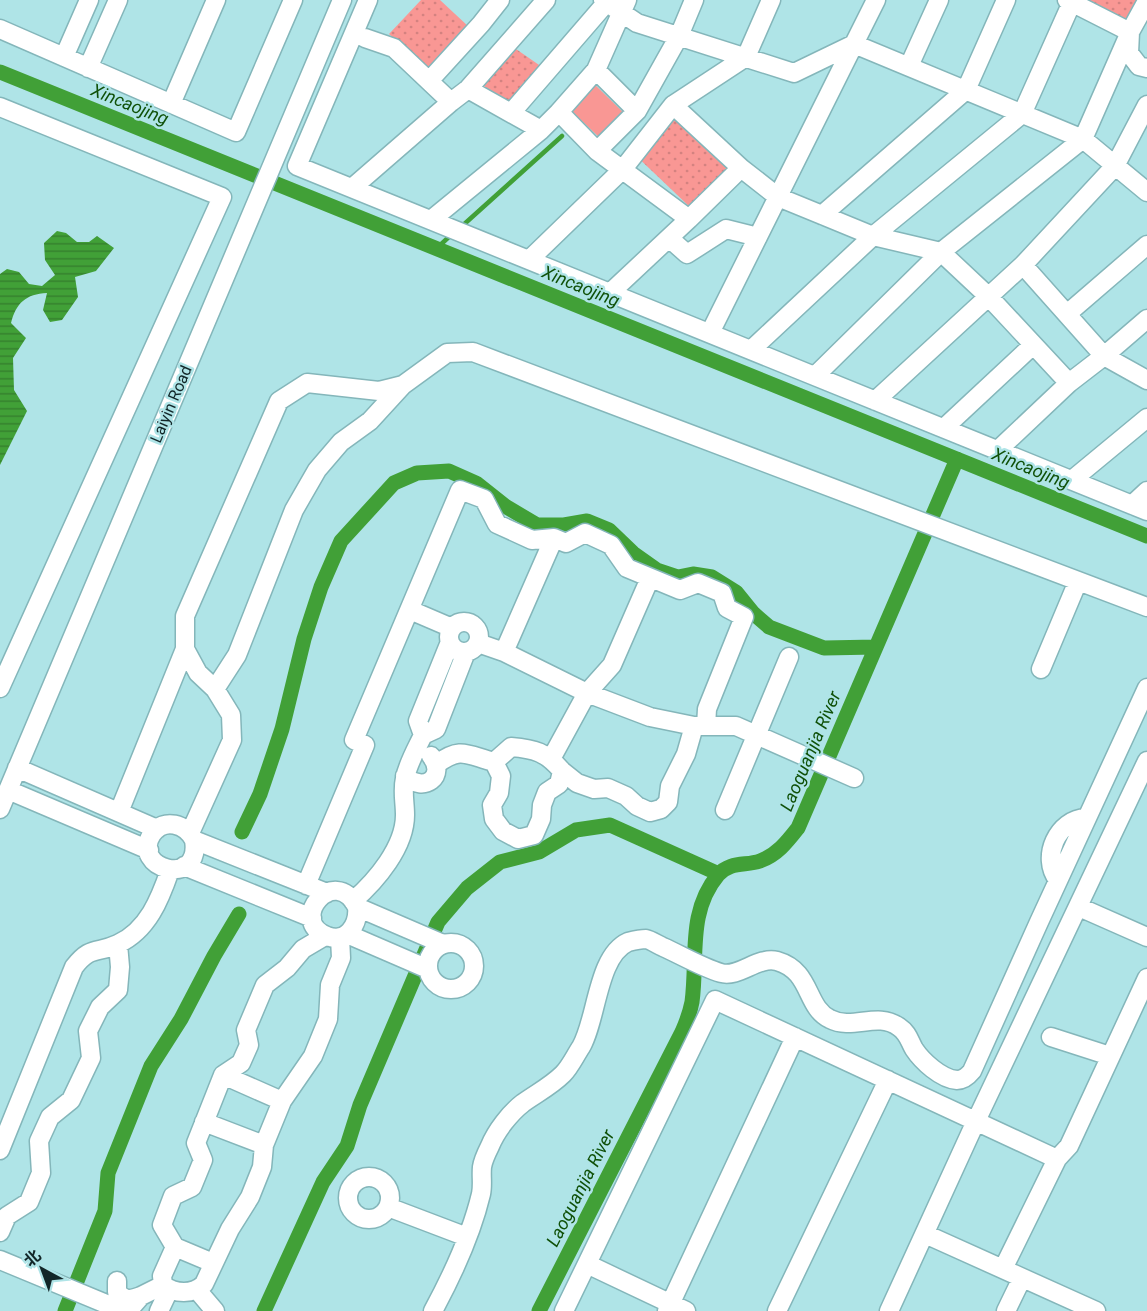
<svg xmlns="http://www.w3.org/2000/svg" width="1147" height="1311" viewBox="0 0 1147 1311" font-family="Roboto,'Noto Sans SC',sans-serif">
<defs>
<pattern id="park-dots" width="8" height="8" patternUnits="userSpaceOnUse" patternTransform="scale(1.5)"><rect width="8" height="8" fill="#f99794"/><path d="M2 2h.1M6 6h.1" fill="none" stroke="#d48280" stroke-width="1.8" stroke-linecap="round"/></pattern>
<pattern id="water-rules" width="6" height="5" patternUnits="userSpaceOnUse" patternTransform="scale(1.5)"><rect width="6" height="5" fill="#41a037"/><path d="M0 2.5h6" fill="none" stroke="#35822e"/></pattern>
</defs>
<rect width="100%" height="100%" fill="#afe4e7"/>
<!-- park -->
<path fill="url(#park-dots)" d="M421,0H440L469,27L429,71L389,34Z
M1080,0H1138L1125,24Z
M500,38L542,67L515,107L472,78Z
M669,112L730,170L693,210L631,151Z"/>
<!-- garden -->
<path fill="#f99794" d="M589,79L625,114L601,139L565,105Z"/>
<!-- water -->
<path fill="url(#water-rules)" d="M57,231L66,233L77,242H89L97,236L114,248L96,271L75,277L78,297L62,320L50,322L43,310L47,293C26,294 16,303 11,323L26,338L13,358L14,390L27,411L0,465V274L7,269L19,272L29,284L42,286L55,275L45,260L44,243Z"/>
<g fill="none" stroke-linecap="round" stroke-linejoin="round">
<!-- stream -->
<path stroke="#41a037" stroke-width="4.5" d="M461,227L562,136
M436,249L452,234"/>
<!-- canal -->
<path stroke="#41a037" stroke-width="15" d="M0,72L1147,536
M242,832L260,794L282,729L304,639L321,587L341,541L394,483L417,473L449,471L476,483L505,506L537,525H564L587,521L609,530L633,553L657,570L678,577L693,574L712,577L736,592L753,613L769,627L824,648L876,647
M65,1311L105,1211L108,1173L151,1066L181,1019L214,956L239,914
M264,1311L323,1182L347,1146L360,1105L438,922L467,888L500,862L539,852L576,830L610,825L719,874
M539,1311L682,1032C686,1023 690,1012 692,1002C698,958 687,912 718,875C730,861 746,866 760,861C777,855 787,842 798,828L957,459"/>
<!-- minor casing -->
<g stroke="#84b6ba" stroke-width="21">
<path id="minor" d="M368,0L297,166L1147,511
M603,0L637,23L794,73L854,44
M627,0L596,70L637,111L679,36L694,0
M876,0L854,44L1083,139L1147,192
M1067,0L1130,32L1129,53L1139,66L1147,68
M0,29L236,132L293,0
M365,38L394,48L451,102L468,89L541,130L559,112L597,151L689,219L741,168L778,197L822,215L873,236L941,252L989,297L1069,383L1104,356L1147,380
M64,57L89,0
M909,66L939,0
M88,68L118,0
M429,81L481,24L500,0
M468,89L546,0
M171,104L216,0
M0,107L222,197L0,688
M559,112L596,70
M511,113L606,3
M597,151L637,111
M741,168L673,105L746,57L771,0
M352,188L451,102
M822,215L966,90L1006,0
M431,220L541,130
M669,238L687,254L726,229L758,237
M529,260L623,169L673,105
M1023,265L1104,356L1147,319
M610,293L689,219
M1067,314L1147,245
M710,333L854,44
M751,350L873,236L1022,114L1072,2
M815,376L941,252L1083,139L1130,32L1147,1
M875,401L1023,265L1115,166L1147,105
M944,428L1033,345
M998,450L1069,383
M1072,480L1147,418
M1132,505L1147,491
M410,610L452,628
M449 637a15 15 0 1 1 30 0a15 15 0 1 1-30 0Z
M478,643L504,652L587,693L650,717L694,726H736L854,778
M504,652L554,538
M1041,669L1078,581
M215,689L237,655L294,510L317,470L341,442L370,421L403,385
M423,735L418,721L450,642
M551,759L587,693L612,665L650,578
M437,764C461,746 467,755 494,762L501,776L499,793L492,805L494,819L503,831L518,839L534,835L541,819L542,805L547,792L559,784L562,771C546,752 535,749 511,747L494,762
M17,768L157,829
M562,771L577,783L594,789L608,788L626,796L637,806L650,812L661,809L668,802L670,786L686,754L694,726
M405,776C424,794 447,776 431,756
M8,790L149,850
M0,809L342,0
M725,810L789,657
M119,812L185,649
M190,833L232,740L231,715L215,689L198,673L185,649V616L279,401L307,383L379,391L403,385L447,353L473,352L1147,607
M194,840C202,889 129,869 152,834C164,817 186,824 194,840L327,893
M184,866L312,918
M1058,880C1040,857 1058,819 1086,818
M306,885L365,745L354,740L460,490L484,499L497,524L532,540L554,538L566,543L585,533L611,545L627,568L680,590L698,583L722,593L727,608L744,617L707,709L706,726
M353,901C376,881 405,847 405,815C405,802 402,791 405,778C408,763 417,748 423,735L436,729L466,652
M357,907C359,925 346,944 327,936C287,921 334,863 357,907L443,944
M1079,907L1147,937
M347,934L428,969
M325,936L303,949L287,968L265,985L246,1030L249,1045L241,1063L223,1075L196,1143L203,1160L192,1187L173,1196L162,1225L175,1247L162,1276L163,1285C175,1294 193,1295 204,1284L230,1229L250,1197L262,1167L264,1145L282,1101L313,1056L328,1019L330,985L341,958L340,937
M428 966a23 23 0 1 1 46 0a23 23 0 1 1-46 0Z
M1051,1037L1110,1056
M223,1075L282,1101
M204,1122L264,1145
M0,1150L74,967C91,945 97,954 118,944C148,930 160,899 170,870
M1057,1159L1069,1146L1147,978
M348 1198a21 21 0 1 1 42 0a21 21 0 1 1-42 0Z
M388,1207L467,1237
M0,1232L7,1216L29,1202L41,1173L39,1141L50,1117L71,1100L91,1058L88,1031L100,1007L118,990L120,967L118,944
M925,1234L1096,1311
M175,1247L213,1263
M0,1260L104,1303L114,1311
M587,1264L686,1311
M117,1281V1292C125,1301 130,1300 141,1296
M198,1291L215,1311
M128,1311L141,1296L163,1285
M159,1311L169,1290
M433,1311C453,1274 471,1236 481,1194C483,1185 481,1176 482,1167C483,1160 487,1152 490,1146C496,1131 510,1113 523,1103C537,1093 551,1086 563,1074C570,1067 575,1056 581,1047C597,1020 597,956 628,942C632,941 642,939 646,939C651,940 658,945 663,947C681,955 701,967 721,973C739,978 758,956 777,961C812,971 805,1007 830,1019C853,1031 877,1011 899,1027C908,1033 909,1040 914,1049C922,1061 941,1079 957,1080C964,1080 968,1076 972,1071L1039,922L1147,688
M564,1311L715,1000L1057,1159L1003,1269
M667,1311L795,1037
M777,1311L888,1080
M889,1311L976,1121L1147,761
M1006,1311L1022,1278"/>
</g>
<!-- minor -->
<use href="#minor" stroke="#fff" stroke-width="18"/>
</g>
<g text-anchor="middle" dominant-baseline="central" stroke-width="5" stroke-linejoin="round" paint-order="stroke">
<!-- street labels -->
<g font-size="16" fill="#122628" stroke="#afe4e7">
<text transform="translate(171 404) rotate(-67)">Laiyin Road</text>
</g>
<!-- water labels -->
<g font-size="18" font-style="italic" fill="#105109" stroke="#afe4e7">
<text transform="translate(130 104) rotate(22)">Xincaojing</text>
<text transform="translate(581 286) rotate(22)">Xincaojing</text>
<text transform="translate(1031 468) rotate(22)">Xincaojing</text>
<text transform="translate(810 751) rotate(-67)">Laoguanjia River</text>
<text transform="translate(580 1188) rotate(-63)">Laoguanjia River</text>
</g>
</g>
<!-- north arrow -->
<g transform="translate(42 1269) rotate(319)" stroke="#afe4e7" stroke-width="4.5" paint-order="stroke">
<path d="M0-4.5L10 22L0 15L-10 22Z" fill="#122628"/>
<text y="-9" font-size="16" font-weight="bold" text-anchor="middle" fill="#122628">北</text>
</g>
</svg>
